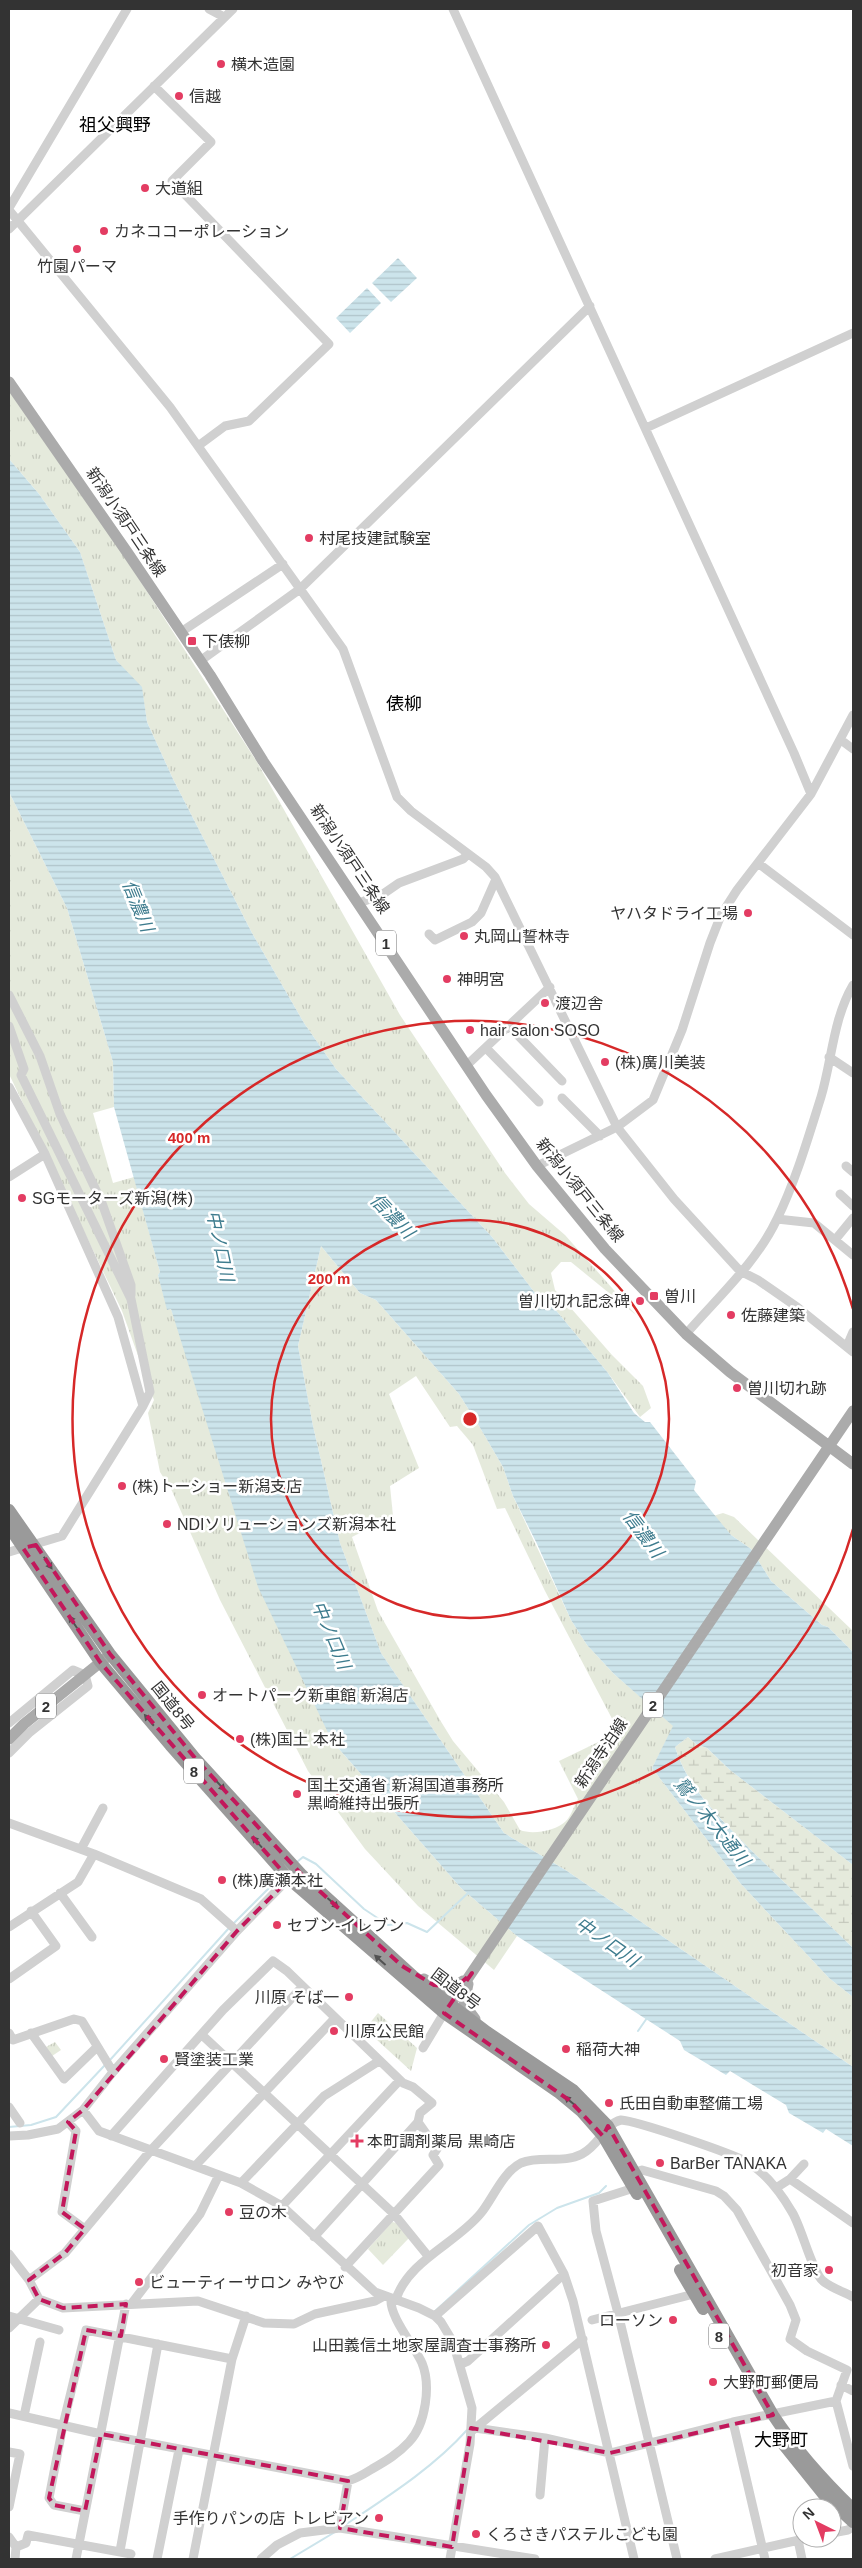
<svg xmlns="http://www.w3.org/2000/svg" width="862" height="2568" viewBox="0 0 862 2568" font-family="Helvetica,'Noto Sans JP',sans-serif">
<defs>
<pattern id="grass-tufts" width="24" height="20" patternUnits="userSpaceOnUse" patternTransform="scale(1.25)"><rect width="24" height="20" fill="#e5eadc"/><path d="M3 7l-1-3M5 7V3M7 7l1-3M15 17l-1-3M17 17v-4M19 17l1-3" fill="none" stroke="#c5c9bd"/></pattern>
<pattern id="wetland-marsh" width="20" height="14" patternUnits="userSpaceOnUse" patternTransform="scale(1.25)"><rect width="20" height="14" fill="#e5eadc"/><path d="M1 5h8M5 5V1M11 12h8M15 12V8" fill="none" stroke="#c5c9bd"/></pattern>
<pattern id="water-rules" width="6" height="5" patternUnits="userSpaceOnUse" patternTransform="scale(1.25)"><rect width="6" height="5" fill="#cce4eb"/><path d="M0 2.5h6" fill="none" stroke="#b0c4ca"/></pattern>
</defs>
<rect width="100%" height="100%" fill="#fff"/>
<!-- grass -->
<path fill="url(#grass-tufts)" fill-rule="evenodd" d="M9,391L126,559L257,762L400,1015L505,1173L529,1204L565,1235L636,1315L571,1262H561L551,1273L555,1290L612,1355L643,1386L651,1408L640,1417L608,1373L549,1302L535,1298V1293L492,1237L336,1069L304,1023L252,933L173,779L147,722L142,690L116,660L80,552L39,494L9,459Z
M9,792L67,908L113,1062L114,1107L93,1113L113,1183L134,1177L160,1272L158,1275L168,1310L171,1309L332,1741L461,1888L517,1936L494,1970L418,1906L365,1849L308,1771L220,1600L172,1491L160,1472L148,1413L154,1400L122,1311L9,1074Z
M321,1246L360,1293L376,1300L459,1394L479,1426L503,1467L513,1496L571,1620L587,1645L614,1674L674,1726L652,1768L741,1884L829,1978L853,1997V2067L567,1871L504,1833L381,1653L340,1543L313,1426L298,1346ZM416,1376L450,1427L457,1426L473,1445L497,1509L505,1508L545,1591L619,1732L559,1761L578,1799C574,1806 571,1816 566,1821C556,1831 532,1835 520,1830L504,1802L453,1741L440,1720L378,1611L352,1537L393,1516L390,1486L419,1468L389,1394Z
M723,1513L734,1517L853,1631V1652L828,1627L822,1625L771,1581L751,1549L731,1535L713,1516Z
M378,2013L417,2048L411,2071L365,2029Z
M55,2042L61,2050L52,2056L46,2047Z
M392,2222L397,2223L409,2238L383,2265L368,2249Z"/>
<!-- wetland -->
<path fill="url(#wetland-marsh)" d="M688,1737L696,1744L707,1748L730,1770L853,1865V1948C818,1914 781,1880 746,1845C718,1816 687,1786 675,1747Z"/>
<!-- water -->
<path fill="url(#water-rules)" d="M398,258L417,278L391,302L372,283Z
M367,288L381,303L350,333L336,318Z
M9,459L39,494L80,552L116,660L142,687L147,722L173,779L252,933L304,1023L336,1069L492,1237L535,1293V1298L549,1302L608,1373L634,1413L645,1422H650L696,1481L694,1490L731,1535L751,1549L771,1581L822,1625L828,1627L853,1652V1865L730,1770L707,1748L696,1744L688,1737L675,1747C687,1787 718,1816 746,1845C781,1880 818,1914 853,1948V1997L829,1978L741,1884L652,1768L673,1726L614,1674L587,1645L571,1620L537,1544L513,1496L503,1467L479,1426L459,1394L376,1300L360,1293L321,1246L298,1346L313,1426L340,1543L381,1653L504,1833L567,1871L853,2067V2146L826,2129L823,2133L789,2113L786,2105L730,2071L726,2075L684,2050L680,2041L517,1936L461,1888L332,1741L258,1587L171,1309L167,1310L158,1275L160,1272L114,1107L113,1062L67,908L9,792Z"/>
<g fill="none" stroke-linecap="round" stroke-linejoin="round">
<!-- stream -->
<path stroke="#cce4eb" stroke-width="2" d="M297,1862L303,1857L316,1864L364,1909L388,1925L407,1923L427,1932L468,1893
M234,1923L280,1877
M638,2031L647,2018
M110,2060L229,1928
M9,2127L31,2125L56,2117L105,2065
M433,2313L529,2225L557,2208L599,2193L606,2186
M345,2525C387,2497 433,2468 467,2430
M290,2559L335,2532"/>
<!-- minor -->
<path stroke="#d0d0d0" stroke-width="9" d="M209,9L224,17
M453,9L794,753L811,794
M154,86L211,142L172,181L329,344L249,421L225,426L198,446
M9,208L127,9
M9,210L170,407L343,649L397,797L411,811L486,867L495,877L617,1127L674,1199L740,1271L758,1280L797,1307L853,1352
M9,229L233,9
M646,428L853,333
M181,632L283,564
M200,661L300,589L590,306
M841,740L853,749
M758,863L853,935
M359,903L383,894L399,883L463,859L468,854
M429,934L435,940L472,922L481,913L496,879
M9,995L40,1056L60,1114L102,1203L131,1285V1295
M9,1026L24,1069L21,1075L131,1299L150,1392L143,1406
M509,1026L562,1081
M486,1048L539,1102
M829,1057L853,1073
M467,1065L550,987
M9,1087L45,1154L118,1317L143,1406L62,1536L9,1552
M562,1098L600,1136
M537,1166L617,1127L653,1100L682,1030L710,943L721,915L737,890L811,794L853,715
M846,1166L853,1172
M9,1177L45,1154
M840,1194L853,1206
M777,1219L814,1223L853,1255
M835,1240L853,1218
M686,1334C717,1298 757,1262 777,1219C795,1183 809,1135 821,1097C832,1060 833,1019 853,985
M847,1346L853,1332
M9,1723L73,1670L85,1675L88,1686L29,1733L9,1753
M9,1823L94,1854L201,1899L237,1931
M81,1849L103,1808
M60,1893L92,1937
M9,1927L78,1882L94,1854
M9,1979L56,1946L31,1911
M9,2033L13,2040L74,2019L82,2021L113,2072
M31,2033L64,2079L97,2047
M202,2035L394,2214L428,2256
M423,2048L444,2013
M9,2107L20,2123
M83,2110L99,2131L241,2183L282,2206L375,2292L419,2308L435,2316L441,2322L453,2342L472,2408L470,2444L450,2559
M68,2122L76,2131L62,2212L85,2229
M9,2136L28,2135L58,2129L83,2110L113,2072L237,1931L292,1875
M111,2136L223,2010L273,1961L287,1971L403,2083L413,2087L432,2103L420,2113L418,2122L437,2149L433,2155L439,2165L345,2267
M196,2165L335,2018
M635,2172L642,2170L716,2191L724,2196L737,2210L790,2305L796,2320L790,2339L807,2351L847,2370L836,2401L853,2466
M790,2179L853,2223
M241,2183L324,2096L379,2061
M634,2188L593,2201L596,2231L618,2313L677,2559
M776,2188L790,2179L804,2164
M282,2206L400,2080
M314,2237L418,2122
M9,2254L29,2280L39,2299L63,2308L198,2301L264,2323L294,2324L315,2314L375,2301L384,2296
M29,2280L65,2253L152,2149L302,1987
M396,2299C409,2260 457,2243 481,2213C493,2198 503,2172 521,2163C540,2155 563,2164 582,2154C600,2145 604,2124 621,2120C637,2121 731,2153 747,2162C766,2173 781,2193 792,2212C802,2228 812,2272 823,2281C831,2288 844,2292 853,2297
M132,2303L200,2214L219,2175
M9,2316L59,2330
M435,2316L538,2226L564,2274L573,2301L634,2559
M592,2320L694,2294
M9,2328L39,2299
M461,2364L468,2361L564,2274
M841,2385L853,2391
M9,2413L101,2434L348,2481C358,2478 364,2474 372,2469C386,2461 398,2454 409,2442C426,2424 431,2385 422,2363C414,2345 389,2317 391,2298
M24,2416L40,2342
M733,2422L765,2559
M475,2428L545,2438L610,2453L733,2422L836,2401
M473,2430L583,2339
M9,2452L20,2454L9,2507
M540,2495L545,2438
M85,2511L54,2505L49,2498L63,2425L86,2330L232,2359
M340,2528L348,2481
M832,2533L848,2530L853,2526
M9,2537L16,2547L15,2559
M798,2540L802,2559
M16,2547L26,2543L28,2535L131,2554
M120,2551L158,2344
M76,2559L126,2304
M157,2559L179,2450
M193,2559L232,2359L246,2316
M261,2559L277,2545L300,2533L340,2528L535,2559
M715,2559L808,2538"/>
<!-- major -->
<path stroke="#ababab" stroke-width="11" d="M9,382L127,552L210,675L263,761L486,1095L537,1166L605,1249L686,1334L730,1372L853,1464
M9,1739L24,1724L107,1657
M424,1979C438,1989 450,1992 463,1981
M468,1984L464,2004L475,2019
M445,2012L853,1411"/>
<!-- highway -->
<path stroke="#9a9a9a" stroke-width="12" d="M9,1510L110,1654L195,1758L302,1875L413,1976L487,2032L573,2090L608,2126L773,2415C796,2450 823,2480 853,2509
M9,1527L100,1662L170,1745L289,1879L444,2013L558,2092L582,2112L603,2136L637,2194
M680,2270L703,2309
M783,2444L824,2495L853,2522"/>
</g>
<!-- one-way arrows -->
<defs><path id="oneway-solid" d="M-6-.8H1V-3.2L6.5 0L1 3.2V.8H-6Z" transform="scale(1.25)"/></defs>
<g fill="#525252">
<use href="#oneway-solid" transform="translate(48 1563) rotate(56)"/>
<use href="#oneway-solid" transform="translate(73 1622) rotate(-124)"/>
<use href="#oneway-solid" transform="translate(149 1720) rotate(-130)"/>
<use href="#oneway-solid" transform="translate(220 1785) rotate(47)"/>
<use href="#oneway-solid" transform="translate(257 1842) rotate(-132)"/>
<use href="#oneway-solid" transform="translate(333 1903) rotate(42)"/>
<use href="#oneway-solid" transform="translate(380 1960) rotate(-138)"/>
<use href="#oneway-solid" transform="translate(570 2101) rotate(-140)"/>
</g>
<!-- marked area -->
<path fill="none" stroke="#c2185b" stroke-width="4" stroke-dasharray="10 6" stroke-linejoin="round" d="M36,1545L110,1654L195,1758L302,1875L402,1966L434,1985L456,1987L472,1973L444,2013L569,2100L603,2136L608,2126L773,2415L610,2453L471,2428L452,2547L340,2528L348,2481L101,2434L85,2511L54,2505L49,2498L86,2330L121,2336L126,2304L63,2308L39,2299L29,2280L65,2253L85,2229L62,2212L76,2131L68,2122L83,2110L237,1931L289,1879L100,1662L23,1548Z"/>
<!-- distance rings -->
<g fill="none" stroke="#d62828" stroke-width="2.5">
<circle cx="470" cy="1419" r="199"/>
<path d="M853 1529A398 398 0 1 1 853 1309"/>
</g>
<!-- markers -->
<g fill="#e33c62" stroke="#fff" stroke-width="2">
<circle cx="221" cy="64" r="5"/>
<circle cx="179" cy="96" r="5"/>
<circle cx="145" cy="188" r="5"/>
<circle cx="104" cy="231" r="5"/>
<circle cx="77" cy="249" r="5"/>
<circle cx="309" cy="538" r="5"/>
<rect x="187" y="636" width="10" height="10" rx="2.5"/>
<circle cx="748" cy="913" r="5"/>
<circle cx="464" cy="936" r="5"/>
<circle cx="447" cy="979" r="5"/>
<circle cx="545" cy="1003" r="5"/>
<circle cx="470" cy="1030" r="5"/>
<circle cx="605" cy="1062" r="5"/>
<circle cx="22" cy="1198" r="5"/>
<rect x="649" y="1291" width="10" height="10" rx="2.5"/>
<circle cx="640" cy="1301" r="5"/>
<circle cx="731" cy="1315" r="5"/>
<circle cx="737" cy="1388" r="5"/>
<circle cx="122" cy="1486" r="5"/>
<circle cx="167" cy="1524" r="5"/>
<circle cx="202" cy="1695" r="5"/>
<circle cx="240" cy="1739" r="5"/>
<circle cx="297" cy="1794" r="5"/>
<circle cx="222" cy="1880" r="5"/>
<circle cx="277" cy="1925" r="5"/>
<circle cx="349" cy="1997" r="5"/>
<circle cx="334" cy="2031" r="5"/>
<circle cx="566" cy="2049" r="5"/>
<circle cx="164" cy="2059" r="5"/>
<circle cx="609" cy="2103" r="5"/>
<path d="M354.5 2133.5h5v5h5v5h-5v5h-5v-5h-5v-5h5z"/>
<circle cx="660" cy="2163" r="5"/>
<circle cx="229" cy="2212" r="5"/>
<circle cx="829" cy="2270" r="5"/>
<circle cx="139" cy="2282" r="5"/>
<circle cx="673" cy="2320" r="5"/>
<circle cx="546" cy="2345" r="5"/>
<circle cx="713" cy="2382" r="5"/>
<circle cx="379" cy="2518" r="5"/>
<circle cx="476" cy="2534" r="5"/>
</g>
<g text-anchor="middle" dominant-baseline="central" stroke-width="5" stroke-linejoin="round" paint-order="stroke">
<!-- shield labels -->
<g fill="#fff" stroke="#707070" stroke-width="1">
<rect x="376" y="930.5" width="20" height="25" rx="4"/>
<rect x="643" y="1692.5" width="20" height="25" rx="4"/>
<rect x="36" y="1693.5" width="20" height="25" rx="4"/>
<rect x="184" y="1758.5" width="20" height="25" rx="4"/>
<rect x="709" y="2323.5" width="20" height="25" rx="4"/>
</g>
<g font-size="15" font-weight="bold" fill="#333">
<text x="386" y="943">1</text>
<text x="653" y="1705">2</text>
<text x="46" y="1706">2</text>
<text x="194" y="1771">8</text>
<text x="719" y="2336">8</text>
</g>
<!-- poi labels -->
<g font-size="16" fill="#333" stroke="#fff" text-anchor="start">
<text x="231" y="64">横木造園</text>
<text x="189" y="96">信越</text>
<text x="155" y="188">大道組</text>
<text x="114" y="231">カネココーポレーション</text>
<text x="77" y="266" text-anchor="middle">竹園パーマ</text>
<text x="319" y="538">村尾技建試験室</text>
<text x="202" y="641">下俵柳</text>
<text x="738" y="913" text-anchor="end">ヤハタドライ工場</text>
<text x="474" y="936">丸岡山誓林寺</text>
<text x="457" y="979">神明宮</text>
<text x="555" y="1003">渡辺舎</text>
<text x="480" y="1030">hair salon SOSO</text>
<text x="615" y="1062">(株)廣川美装</text>
<text x="32" y="1198">SGモーターズ新潟(株)</text>
<text x="664" y="1296">曽川</text>
<text x="630" y="1301" text-anchor="end">曽川切れ記念碑</text>
<text x="741" y="1315">佐藤建築</text>
<text x="747" y="1388">曽川切れ跡</text>
<text x="132" y="1486">(株)トーショー新潟支店</text>
<text x="177" y="1524">NDIソリューションズ新潟本社</text>
<text x="212" y="1695">オートパーク新車館 新潟店</text>
<text x="250" y="1739">(株)国土 本社</text>
<text x="307" y="1785">国土交通省 新潟国道事務所<tspan x="307" dy="18">黒崎維持出張所</tspan></text>
<text x="232" y="1880">(株)廣瀬本社</text>
<text x="287" y="1925">セブン-イレブン</text>
<text x="339" y="1997" text-anchor="end">川原 そば一</text>
<text x="344" y="2031">川原公民館</text>
<text x="576" y="2049">稲荷大神</text>
<text x="174" y="2059">賢塗装工業</text>
<text x="619" y="2103">氏田自動車整備工場</text>
<text x="367" y="2141">本町調剤薬局 黒崎店</text>
<text x="670" y="2163">BarBer TANAKA</text>
<text x="239" y="2212">豆の木</text>
<text x="819" y="2270" text-anchor="end">初音家</text>
<text x="149" y="2282">ビューティーサロン みやび</text>
<text x="663" y="2320" text-anchor="end">ローソン</text>
<text x="536" y="2345" text-anchor="end">山田義信土地家屋調査士事務所</text>
<text x="723" y="2382">大野町郵便局</text>
<text x="369" y="2518" text-anchor="end">手作りパンの店 トレビアン</text>
<text x="486" y="2534">くろさきパステルこども園</text>
</g>
<!-- street labels -->
<g font-size="16" fill="#333" stroke="#fff">
<text transform="translate(126 522) rotate(56)">新潟小須戸三条線</text>
<text transform="translate(350 859) rotate(56)">新潟小須戸三条線</text>
<text transform="translate(580 1190) rotate(51)">新潟小須戸三条線</text>
<text transform="translate(173 1706) rotate(51)">国道8号</text>
<text transform="translate(601 1753) rotate(-56)">新潟寺泊線</text>
<text transform="translate(456 1989) rotate(37)">国道8号</text>
</g>
<!-- neighbourhood labels -->
<g font-size="18" fill="#000" stroke="#fff">
<text x="115" y="125">祖父興野</text>
<text x="404" y="704">俵柳</text>
<text x="781" y="2440">大野町</text>
</g>
<!-- water labels -->
<g font-size="18" font-style="italic" fill="#3e7c8e" stroke="#fff">
<text transform="translate(138 906) rotate(68)">信濃川</text>
<text transform="translate(392 1216) rotate(46)">信濃川</text>
<text transform="translate(220 1246) rotate(78)">中ノ口川</text>
<text transform="translate(643 1534) rotate(53)">信濃川</text>
<text transform="translate(331 1635) rotate(67)">中ノ口川</text>
<text transform="translate(712 1822) rotate(51)">鷲ノ木大通川</text>
<text transform="translate(607 1942) rotate(35)">中ノ口川</text>
</g>
</g>
<circle cx="470" cy="1419" r="8" fill="#d62828" stroke="#fff" stroke-width="2.5"/>
<g font-size="15" text-anchor="middle" font-weight="bold" fill="#d62828" stroke="#fff" stroke-width="5" stroke-linejoin="round" paint-order="stroke">
<text x="189" y="1143">400 m</text>
<text x="329" y="1284">200 m</text>
</g>
<!-- border -->
<rect width="862" height="2568" fill="none" stroke="#333333" stroke-width="20"/>
<!-- north arrow -->
<g transform="translate(817 2523) rotate(318)"><circle r="24" fill="#ffffff" stroke="#adadad"/>
<path d="M0-4L9 19L0 12L-9 19Z" fill="#e33c62"/>
<text y="-8" font-size="14" font-weight="bold" text-anchor="middle" fill="#333333">N</text>
</g>
</svg>
